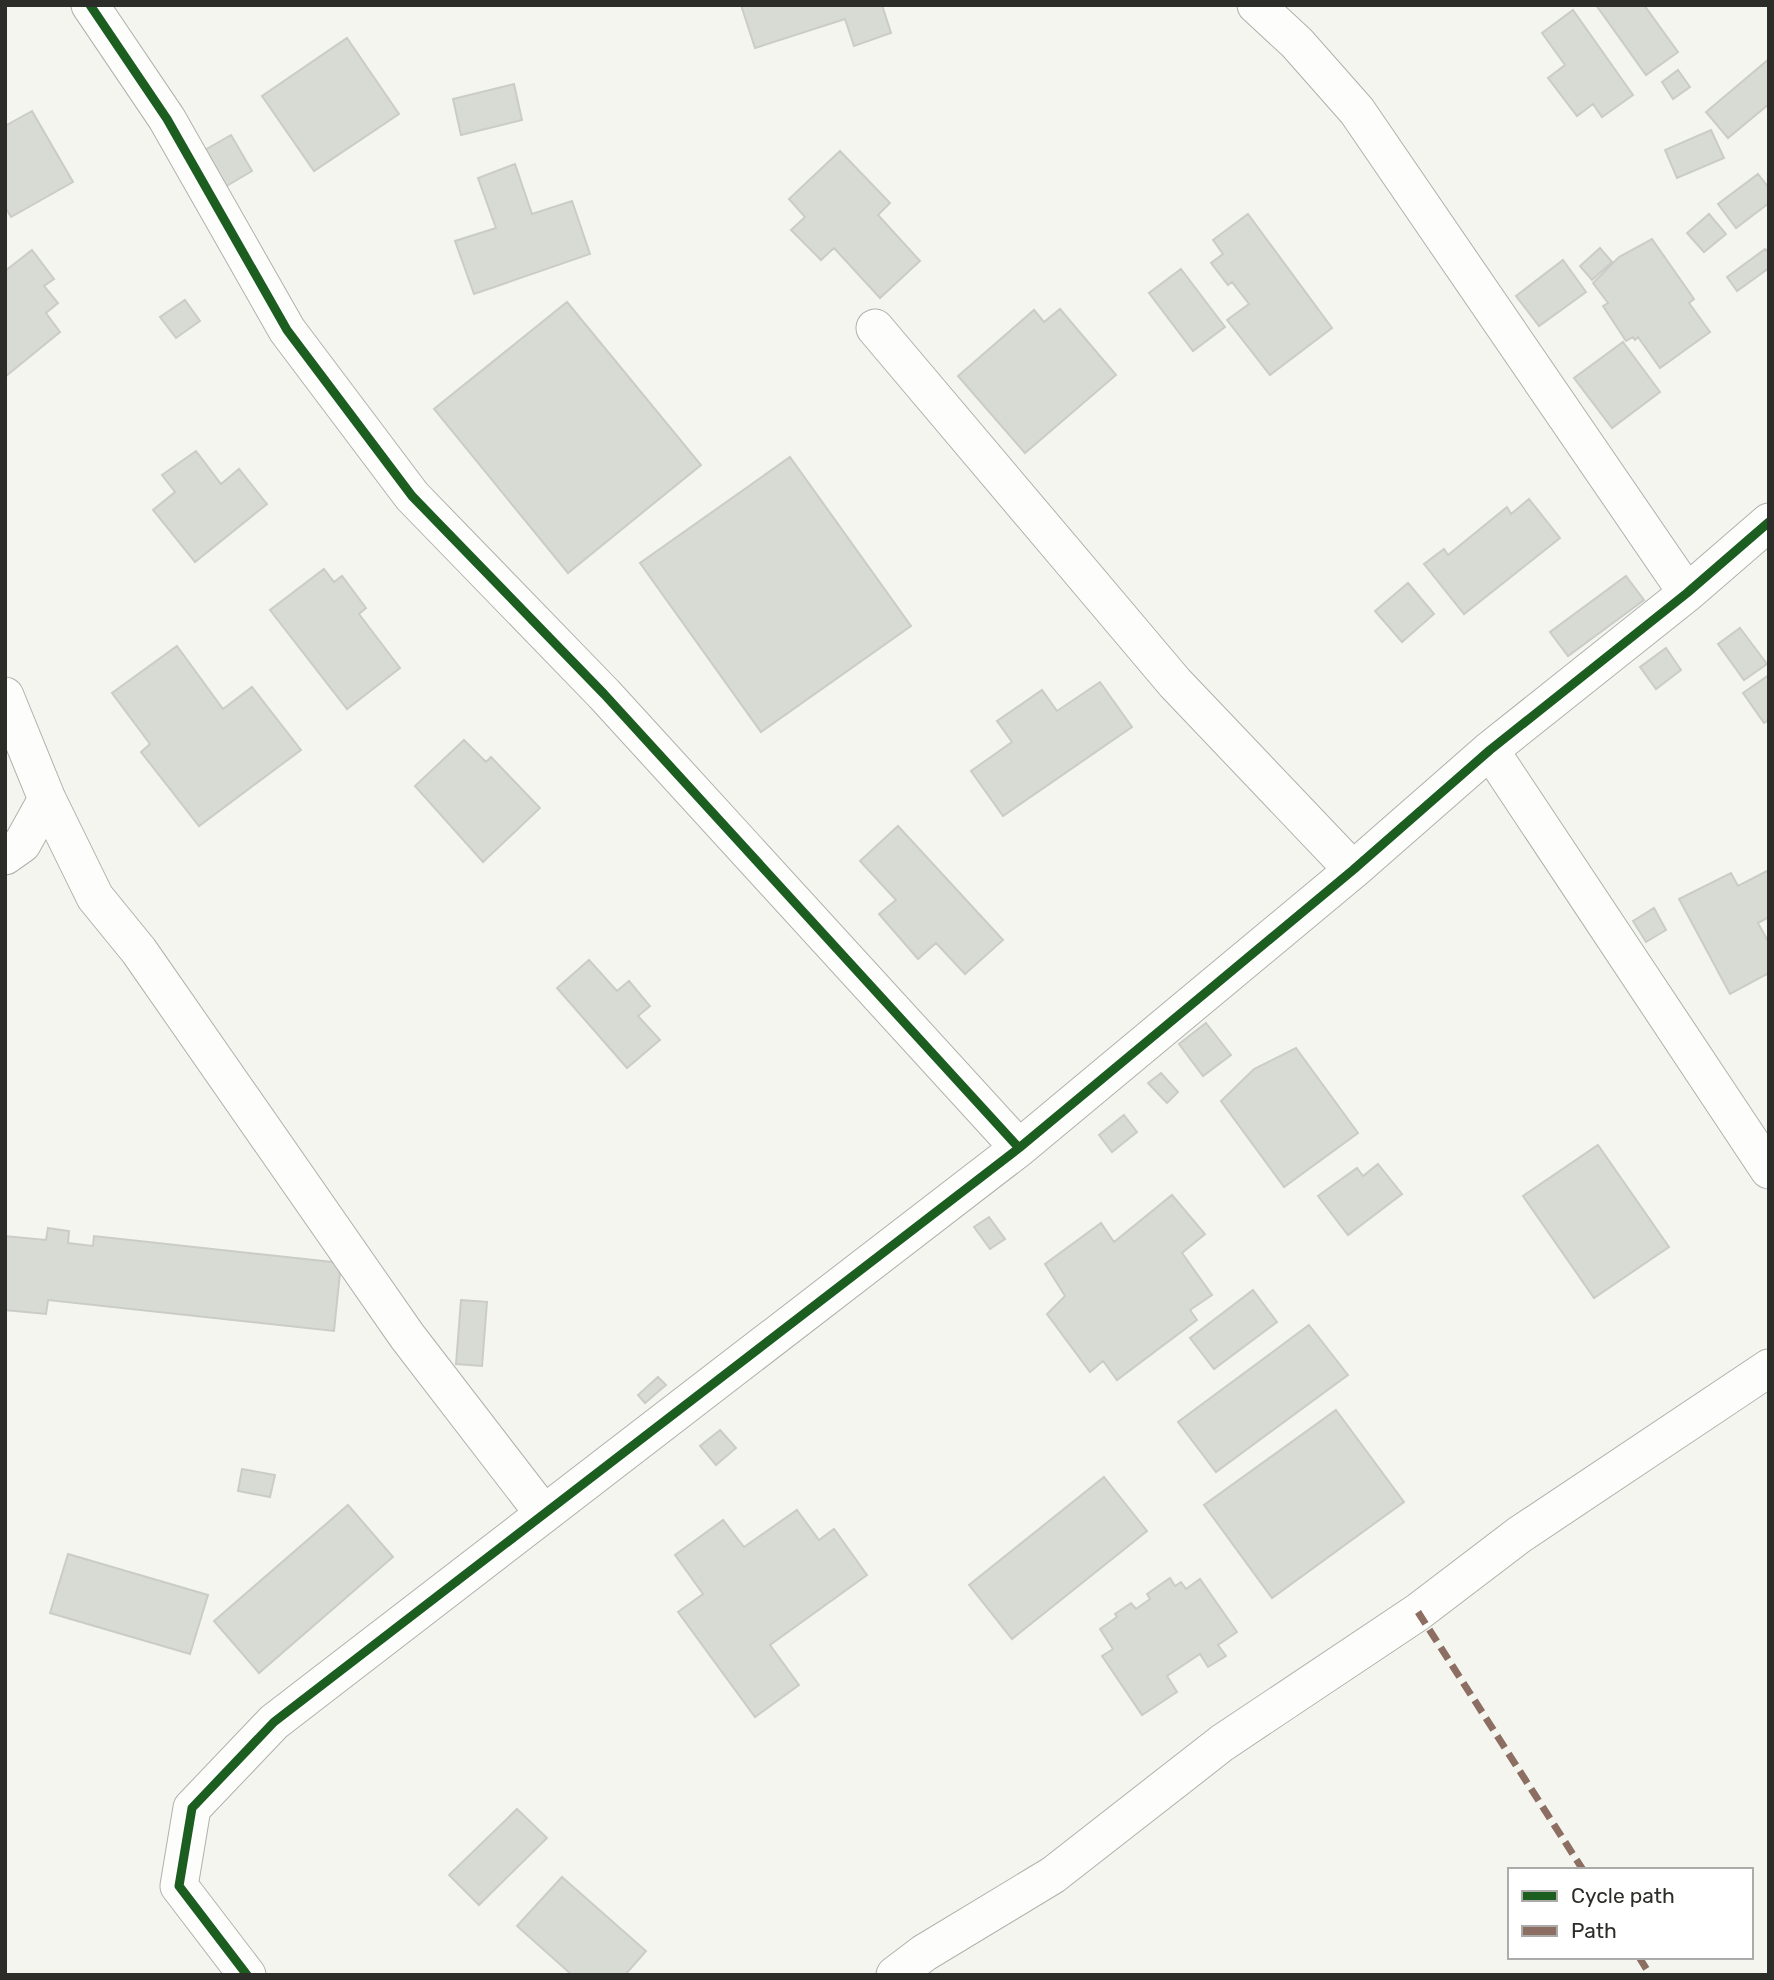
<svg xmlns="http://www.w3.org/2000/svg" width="1774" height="1980" viewBox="0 0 1774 1980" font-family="Rubik,sans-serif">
<rect width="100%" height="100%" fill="#f3f5ee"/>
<!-- building -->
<path fill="#d8dad4" stroke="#cbccc7" stroke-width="2" d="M741,5H882L891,33L854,46L845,19L755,48Z
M1596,5H1644L1678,52L1646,75Z
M1573,10L1633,95L1602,117L1593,104L1577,116L1548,78L1565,65L1542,33Z
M347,38L399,114L314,171L262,96Z
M1769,59V104L1728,138L1706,112Z
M1678,70L1690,87L1673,99L1662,82Z
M514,84L522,120L461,135L453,99Z
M32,111L73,182L11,217L5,207V126Z
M1711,130L1724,158L1677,178L1665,150Z
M231,135L252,171L225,187L203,151Z
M840,151L890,203L878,215L920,261L880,298L834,248L821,260L791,230L805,217L789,199Z
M515,164L532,214L572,201L590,254L474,294L455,241L496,228L478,178Z
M1758,174L1769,188V203L1736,228L1718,204Z
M1248,214L1332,328L1270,375L1227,320L1249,304L1232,282L1228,285L1211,263L1223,254L1213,240Z
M1709,214L1726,234L1704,252L1687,233Z
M1652,239L1694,299L1689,303L1710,332L1660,368L1638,337L1635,340L1633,337L1626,341L1603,306L1608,303L1593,283L1619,257Z
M1600,248L1612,262L1592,280L1580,266Z
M1765,249L1769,253V268L1737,291L1727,277Z
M32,250L54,279L44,286L58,303L46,313L60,332L5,377V271Z
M1563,260L1586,292L1539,326L1516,296Z
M1181,269L1225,327L1193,351L1149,293Z
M185,300L200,321L176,338L160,317Z
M567,302L701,465L568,573L434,409Z
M1060,309L1116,375L1025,453L958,376L1034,310L1044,322Z
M1623,342L1660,392L1612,428L1574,378Z
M196,451L221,484L239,469L267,504L195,562L153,510L175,492L162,475Z
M790,457L911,626L761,732L640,563Z
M1529,499L1560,538L1464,614L1424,564L1444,549L1448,555L1507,507L1511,514Z
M324,569L334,582L342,576L366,608L359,614L400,668L347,709L270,610Z
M1626,576L1644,600L1568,656L1550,632Z
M1408,583L1434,614L1402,642L1375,611Z
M1740,628L1767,664L1744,680L1718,644Z
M177,646L223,709L252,687L301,750L199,826L141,752L150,744L112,693Z
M1666,648L1681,670L1656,689L1640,667Z
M1769,675V720L1764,723L1743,693Z
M1100,682L1132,727L1003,816L971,771L1012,742L997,721L1042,690L1057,711Z
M464,740L486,762L491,757L540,808L483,862L415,786Z
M898,826L1003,940L965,974L936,943L918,959L879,914L896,900L860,861Z
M1769,870V917L1758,923L1769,943V973L1730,994L1679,899L1731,873L1738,886Z
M1654,908L1666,930L1646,942L1633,921Z
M589,960L617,991L629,981L650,1006L638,1016L660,1040L627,1068L557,988Z
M1206,1023L1231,1055L1203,1076L1179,1044Z
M1296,1048L1358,1133L1284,1187L1221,1101L1254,1069Z
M1161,1073L1178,1092L1167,1103L1148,1083Z
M1124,1115L1137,1132L1112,1152L1099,1135Z
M1598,1145L1669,1247L1594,1298L1523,1196Z
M1378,1164L1402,1194L1348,1235L1318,1196L1357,1168L1363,1176Z
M1172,1195L1205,1234L1182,1253L1212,1295L1190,1310L1197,1320L1117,1380L1103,1361L1090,1372L1047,1314L1065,1296L1045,1264L1101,1223L1114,1242Z
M989,1217L1005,1239L990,1249L974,1227Z
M48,1228L69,1231L68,1243L93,1246L94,1236L341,1263L334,1331L48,1300L46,1314L5,1310V1236L46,1240Z
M1253,1290L1277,1322L1214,1369L1190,1338Z
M461,1300L487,1302L482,1366L456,1364Z
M1309,1325L1348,1375L1216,1472L1178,1422Z
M658,1377L666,1385L645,1403L638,1395Z
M1336,1410L1404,1502L1272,1598L1204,1505Z
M720,1430L736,1448L716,1465L700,1446Z
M242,1469L275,1475L270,1497L238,1491Z
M1104,1477L1147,1531L1012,1639L969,1585Z
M348,1505L393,1557L259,1673L214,1621Z
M797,1510L819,1540L834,1529L867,1575L770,1645L799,1685L755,1717L678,1612L703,1594L675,1555L723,1520L744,1547Z
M68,1554L208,1595L190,1654L50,1613Z
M1170,1578L1175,1586L1181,1582L1186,1589L1200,1579L1237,1632L1218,1645L1226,1656L1208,1667L1200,1654L1167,1676L1177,1692L1142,1715L1102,1656L1113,1649L1100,1629L1117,1617L1115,1614L1131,1603L1136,1609L1150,1599L1147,1594Z
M517,1809L547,1838L479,1905L449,1875Z
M562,1877L646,1951L625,1975H572L517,1926Z"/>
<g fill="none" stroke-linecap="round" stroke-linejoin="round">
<!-- minor casing -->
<g stroke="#b0b1ac" stroke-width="39">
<path id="minor" d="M90,5L167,119L287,330L412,496L604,694L1019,1148
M1256,5L1297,43L1357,111L1687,593
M875,328L1175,683L1353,870
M5,696L47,799L95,897L139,951L407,1336L544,1514
M1490,750L1769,1170
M5,856L22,844L47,799
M247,1975L179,1886L192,1808L274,1722L1019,1148L1353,870L1490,750L1687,593L1769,522
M895,1975L924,1953L1053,1875L1222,1743L1418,1612L1519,1535L1769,1368"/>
</g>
<!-- minor -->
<use href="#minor" stroke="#fdfefc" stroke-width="37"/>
<!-- quiet -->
<path stroke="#8d6e63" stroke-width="7" stroke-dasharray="14 7" stroke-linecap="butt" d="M1418,1612L1583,1870
M1639,1957L1650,1975"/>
<!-- cycleway casing -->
<g stroke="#fff" stroke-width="13">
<path id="cycleway" d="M90,5L167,119L287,330L412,496L604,694L1019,1148
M247,1975L179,1886L192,1808L274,1722L1019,1148L1353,870L1490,750L1687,593L1769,522"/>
</g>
<!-- cycleway -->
<use href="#cycleway" stroke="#1b5e20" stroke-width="9"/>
</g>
<!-- border -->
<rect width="1774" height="1980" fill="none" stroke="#2c2d28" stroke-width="14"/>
<!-- legend -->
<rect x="1508" y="1868" width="245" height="91" fill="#ffffff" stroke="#ababa9" stroke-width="2"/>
<rect x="1522" y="1891" width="35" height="10" fill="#1b5e20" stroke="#ababa9" stroke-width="2"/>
<text x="1571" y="1903" font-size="21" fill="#2c2d28">Cycle path</text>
<rect x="1522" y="1926" width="35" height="10" fill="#8d6e63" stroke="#ababa9" stroke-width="2"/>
<text x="1571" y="1938" font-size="21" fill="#2c2d28">Path</text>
</svg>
